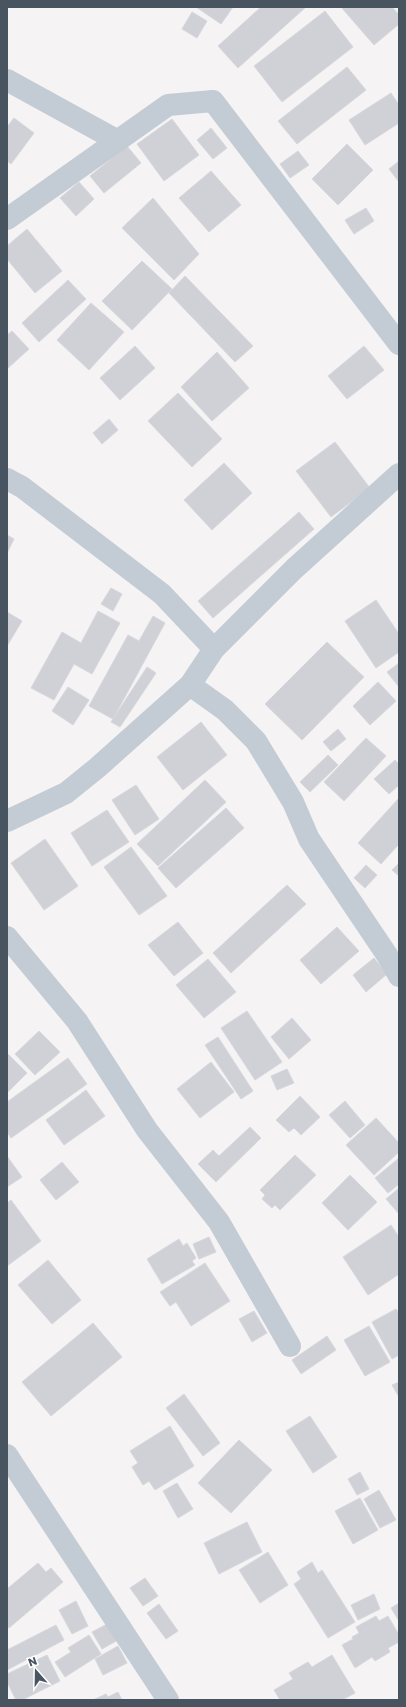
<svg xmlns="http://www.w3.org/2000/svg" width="406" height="1707" viewBox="0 0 406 1707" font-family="Poppins,sans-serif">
<rect width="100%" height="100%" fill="#f5f3f3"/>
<!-- building -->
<path fill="#cfd1d7" stroke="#d7d8de" d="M196,7H233L221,24Z
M261,7H306L238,68L218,46Z
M341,7H392L399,15V24L374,45Z
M325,11L353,47L282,102L254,66Z
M192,12L207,21L197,38L182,29Z
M347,67L366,90L297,144L278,121Z
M391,93L399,105V123L365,145L349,120Z
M14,118L34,133L11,164L7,161V127Z
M172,119L199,155L164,181L137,144Z
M211,128L227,148L213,159L197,140Z
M347,144L373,170L338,205L312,179Z
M127,146L141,163L104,193L90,176Z
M298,151L309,165L290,178L280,164Z
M399,161V182L389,169Z
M211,171L241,205L209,232L179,198Z
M79,182L94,199L76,216L60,198Z
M153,198L199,254L174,280L122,228Z
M366,208L374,221L354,234L345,220Z
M27,229L62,271L35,293L7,259V246Z
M142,261L172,289L132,330L102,301Z
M185,276L253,346L235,362L169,293Z
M68,280L86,299L39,342L22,323Z
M91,303L124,332L89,370L57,340Z
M12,331L29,349L7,369V335Z
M135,346L155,368L120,400L100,378Z
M364,346L384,370L347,399L328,376Z
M217,352L249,388L212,421L181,387Z
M178,393L222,439L192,467L148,421Z
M109,419L118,430L102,444L93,433Z
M335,442L370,488L331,517L296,471Z
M224,463L252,493L212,530L184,500Z
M299,512L314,529L213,618L198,601Z
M7,535L14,539L7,553Z
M111,588L122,594L113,611L101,604Z
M376,600L399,634V652L376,668L345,621Z
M98,611L120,623L92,674L74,664L54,700L31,688L62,632L81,643Z
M7,612L22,621L7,646Z
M153,616L165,623L113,719L89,706L128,635L139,641Z
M327,642L364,677L302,740L265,704Z
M399,663V687L387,672Z
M147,667L156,673L120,727L111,722Z
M378,682L396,701L370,725L353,706Z
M68,687L89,700L73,725L52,711Z
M201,722L227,755L183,790L157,757Z
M338,729L346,739L331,751L323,742Z
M366,738L386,756L344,801L324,782Z
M328,755L338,765L310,792L300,782Z
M395,760L399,764V785L389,794L374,779Z
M205,780L226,802L158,866L137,844Z
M136,785L159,819L135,835L112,800Z
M399,798V844L381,864L358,843Z
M226,808L244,828L176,888L158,868Z
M107,810L129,842L92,866L71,833Z
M45,839L78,886L44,910L11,863Z
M131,847L167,896L139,915L104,867Z
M399,863V876L392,870Z
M366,865L377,875L365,888L354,878Z
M287,885L306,904L231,973L213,953Z
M178,922L203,953L174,976L148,945Z
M337,927L359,951L321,984L300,960Z
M374,958L387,974L366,992L353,975Z
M208,959L236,992L204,1018L176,985Z
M247,1011L282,1062L255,1080L221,1028Z
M292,1018L311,1040L289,1059L271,1037Z
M39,1031L60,1052L35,1075L15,1054Z
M218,1037L253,1091L241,1099L205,1045Z
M8,1054L27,1073L8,1092L7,1055Z
M68,1058L87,1084L11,1138L7,1132V1102Z
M211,1062L234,1092L200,1118L177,1089Z
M287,1069L294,1083L277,1090L271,1076Z
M86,1090L105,1116L64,1145L46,1120Z
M300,1096L320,1117L301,1135L294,1128L289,1132L276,1120Z
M345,1101L365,1125L350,1138L329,1115Z
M376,1118L399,1143V1152L374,1175L346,1145Z
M250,1127L261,1138L216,1182L198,1164L213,1150L219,1156Z
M295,1155L316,1175L280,1210L275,1205L272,1208L262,1199L265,1195L260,1190Z
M7,1156L22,1177L7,1187Z
M399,1158V1184L388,1193L375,1178Z
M62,1162L79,1182L56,1200L40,1180Z
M350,1175L377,1202L348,1230L322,1203Z
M399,1188V1214L386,1199Z
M11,1200L41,1241L7,1266V1203Z
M391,1225L399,1237V1274L368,1295L343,1257Z
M209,1237L216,1252L199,1259L193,1244Z
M179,1239L183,1246L187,1243L196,1258L192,1261L195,1265L162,1284L147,1259Z
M48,1260L81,1300L52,1324L18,1285Z
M205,1263L230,1301L191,1326L176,1302L170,1306L160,1292Z
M396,1309L399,1313V1355L392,1359L372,1322Z
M254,1311L267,1333L252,1342L239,1319Z
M93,1323L122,1357L51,1416L22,1382Z
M369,1326L390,1362L365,1376L344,1340Z
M327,1336L336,1350L301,1374L292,1360Z
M399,1382V1397L392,1385Z
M184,1394L220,1443L203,1456L166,1408Z
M310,1416L337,1457L313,1473L286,1431Z
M170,1426L194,1466L155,1490L149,1481L143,1485L132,1467L138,1463L130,1451Z
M239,1440L272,1470L231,1513L198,1483Z
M360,1472L369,1489L357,1495L348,1479Z
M177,1483L193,1509L178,1518L163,1491Z
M379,1490L396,1520L380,1528L364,1499Z
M360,1498L378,1530L353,1544L335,1511Z
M247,1522L262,1552L219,1574L204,1543Z
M268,1552L288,1585L260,1603L239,1570Z
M312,1562L318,1573L322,1570L355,1622L328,1638L294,1584L301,1579L297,1572Z
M38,1563L46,1572L51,1568L63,1582L9,1628L7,1625V1589Z
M145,1578L158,1596L143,1606L130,1588Z
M374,1594L380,1609L358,1620L351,1605Z
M76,1601L88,1626L72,1634L59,1610Z
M399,1603V1621L391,1608Z
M159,1604L178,1631L166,1639L147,1613Z
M376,1616L379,1621L388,1616L399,1635V1642L388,1648L390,1652L375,1661L372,1657L355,1668L342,1645L353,1639L352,1637L359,1633L356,1627Z
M109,1623L118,1640L102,1649L92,1632Z
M56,1625L64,1640L7,1670V1650Z
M89,1635L101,1654L65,1677L55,1662L71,1652L68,1648Z
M118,1646L127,1663L103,1675L95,1659Z
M47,1655L60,1681L22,1700H16L7,1682V1674Z
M332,1655L355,1693L342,1700H280L274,1690L293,1679L289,1673L308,1662L312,1667Z
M118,1692L122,1700H93L106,1694L108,1697Z"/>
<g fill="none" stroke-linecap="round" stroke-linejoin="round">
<!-- minor -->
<path stroke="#c3ccd4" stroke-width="22" d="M7,80L118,141
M7,219L168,105L213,101L399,344
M7,479L22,487L162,594L214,649
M190,685L225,710L256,741L293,802L309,839L387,955L399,976
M7,821L66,793L97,768L190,685L214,649L294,569L399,474
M7,937L77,1021L147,1130L219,1222L290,1346
M7,1455L168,1700"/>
</g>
<!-- border -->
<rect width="406" height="1707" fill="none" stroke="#495461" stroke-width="16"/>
<!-- north arrow -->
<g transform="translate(36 1671) rotate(340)" stroke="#ffffff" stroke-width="3" paint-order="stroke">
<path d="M0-3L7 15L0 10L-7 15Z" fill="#495461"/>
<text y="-6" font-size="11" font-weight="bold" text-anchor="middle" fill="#495461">N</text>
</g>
</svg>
